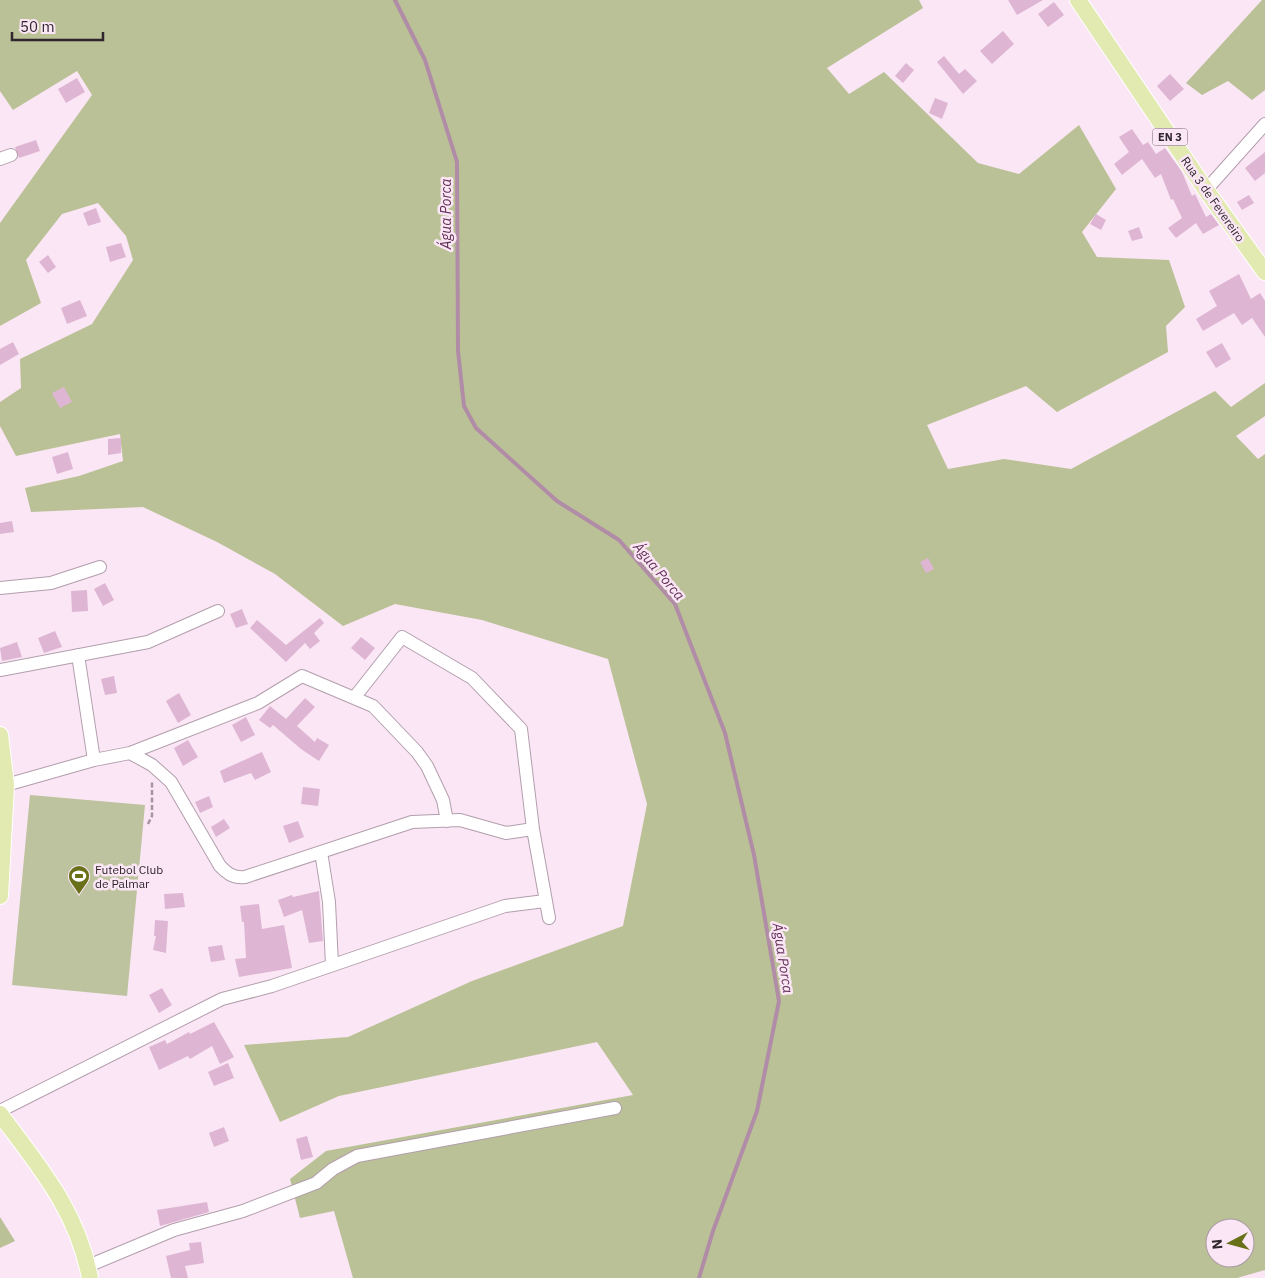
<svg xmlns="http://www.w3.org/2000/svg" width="1265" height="1278" viewBox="0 0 1265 1278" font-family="'IBM Plex Sans',sans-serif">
<rect width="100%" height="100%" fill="#fbe6f5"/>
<!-- green -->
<path fill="#bdc39e" d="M30,795L145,805L127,996L12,985Z"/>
<!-- forest -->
<path fill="#bbc196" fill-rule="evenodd" d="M0,0H919L923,8L827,68L849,94L884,72L978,163L1019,174L1079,125L1116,189L1082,232L1097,257L1169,260L1185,307L1166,326L1168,352L1057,412L1026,386L927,425L948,469L1004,459L1071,469L1215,391L1231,407L1265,383V416L1236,436L1258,459L1265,454V1270L1237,1278H353L334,1211L300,1218L290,1179L326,1151L633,1095L597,1042L339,1096L280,1122L244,1045L348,1037L472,981L623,926L647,804L608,659L482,620L395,604L343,626L275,574L217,542L143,507L31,512L25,488L79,476L123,461L120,434L16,456L0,426V402L21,388L20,359L92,324L133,260L126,236L98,203L62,214L26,260L41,303L0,326V223L92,95L77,71L13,110L0,91ZM1215,1228H1245V1258H1215Z
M1262,0H1265V90L1252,100L1228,81L1202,95L1186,83Z
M0,1217L15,1241L0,1248Z"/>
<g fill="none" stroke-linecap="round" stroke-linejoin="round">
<!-- stream -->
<path stroke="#b18ca7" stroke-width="4" d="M395,0L425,60L457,162L458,351L464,406L476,428L557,501L619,540L675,604L725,733L754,855L779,1001L757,1111L713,1231L699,1278"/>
</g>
<!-- building -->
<path fill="#deb6d3" d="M1008,0H1043L1017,15Z
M1054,2L1064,15L1048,27L1038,14Z
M1003,31L1014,44L992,64L980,51Z
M944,56L959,74L965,69L977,81L963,94L937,62Z
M906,63L914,70L903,83L895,76Z
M1170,74L1184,89L1170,101L1157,86Z
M77,78L85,92L66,103L58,89Z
M935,98L948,103L942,119L929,113Z
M1132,129L1143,145L1148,142L1156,154L1165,148L1182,172L1192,196L1195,194L1206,217L1211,214L1219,225L1203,234L1196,223L1176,238L1168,228L1182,218L1173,199L1171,200L1161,174L1155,178L1142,159L1122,175L1114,164L1129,152L1119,137Z
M36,140L40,151L19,158L15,147Z
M1265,152V173L1255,181L1245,168Z
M1249,195L1254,203L1242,210L1237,202Z
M96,208L101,222L88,226L83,213Z
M1096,214L1106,220L1101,230L1090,224Z
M1139,227L1143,238L1132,241L1128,231Z
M121,243L126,257L110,262L106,247Z
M48,255L56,267L48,273L39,262Z
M1239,274L1251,299L1260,293L1265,301V337L1252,318L1242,325L1234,313L1203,331L1196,319L1217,306L1209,291Z
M80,300L87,316L67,324L61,308Z
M13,342L19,354L0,365V349Z
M1222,343L1231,359L1216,368L1206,352Z
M64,387L72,402L60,408L52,393Z
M121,438V453L108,455V439Z
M68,452L73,469L57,474L52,457Z
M12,521L14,532L0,534V523Z
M928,558L934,569L926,573L920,562Z
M105,583L114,600L103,606L94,589Z
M87,590L88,611L72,612L71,591Z
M242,609L248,624L236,628L230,614Z
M320,618L324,623L314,633L320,641L310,649L305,643L286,662L250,628L257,620L286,645Z
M55,631L62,647L44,653L38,638Z
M361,637L375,648L365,660L351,648Z
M17,642L22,657L2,661L0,648Z
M114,676L117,693L105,695L101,679Z
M179,693L191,715L178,723L166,701Z
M305,698L315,707L297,726L315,742L317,738L329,745L319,761L301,749L273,725L270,728L259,720L270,706L286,719Z
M246,717L255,735L241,742L232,725Z
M188,740L198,757L183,766L174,748Z
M262,752L271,772L255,780L251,773L224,783L220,771Z
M303,787L320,789L318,806L301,804Z
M209,796L213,807L200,813L195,802Z
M224,819L230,828L216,837L211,827Z
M298,821L304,837L289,843L283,826Z
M319,891L323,941L309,943L302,910L284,917L278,900L292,895L293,897Z
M183,893L185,907L165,909L164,894Z
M259,904L262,929L284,925L292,968L239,977L235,959L246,958L244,922H242L240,906Z
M155,920L168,921L166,953L153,950L156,936H154Z
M222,945L225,960L211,962L208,947Z
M162,988L172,1005L159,1013L149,995Z
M214,1022L234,1057L220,1064L212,1046L190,1059L188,1056L159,1070L149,1047L165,1040L167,1044L189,1032L190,1034Z
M228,1063L234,1078L214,1086L208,1072Z
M224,1127L229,1141L214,1147L209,1133Z
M307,1136L313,1157L301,1160L296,1139Z
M207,1202L209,1212L160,1226L157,1210Z
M201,1242L204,1263L185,1266L188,1278H171L166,1256L190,1250L189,1243Z"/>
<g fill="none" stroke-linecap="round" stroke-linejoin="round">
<!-- minor casing -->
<g stroke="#b29eac" stroke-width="14">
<path id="minor" d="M0,159L11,155
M1206,190L1265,124
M0,588L51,583L100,567
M78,655L94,760
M0,670L148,642L218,611
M354,698L402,637L472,678L521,729L533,829L549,918
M130,753L152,765L171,782L220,866C228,874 233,878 245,877L412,822L460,820L506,833L533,829
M6,785L94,760L130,753L258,703L302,676L373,706L417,752L427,766L443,800L447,821
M321,852L329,902L332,965
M0,1111L222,999L272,986L505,906L545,901
M88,1266L174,1230L243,1211L316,1183L333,1169L357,1156L615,1108"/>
</g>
<!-- major casing -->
<g stroke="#fff" stroke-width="18">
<path id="major" d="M1078,0L1206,190L1265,272
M0,735L6,785L0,896
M0,1114C40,1168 77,1210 90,1278"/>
</g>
<!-- path -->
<path stroke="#a3949f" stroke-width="2.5" stroke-dasharray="5 2.5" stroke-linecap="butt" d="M148,824L152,816V782"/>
<!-- minor -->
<use href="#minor" stroke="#fff" stroke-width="12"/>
<!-- major -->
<use href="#major" stroke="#e2e9b1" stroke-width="16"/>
</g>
<!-- icons -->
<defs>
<g id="stadium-pin" transform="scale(1.125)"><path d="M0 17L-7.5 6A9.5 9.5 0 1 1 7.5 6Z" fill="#697118" stroke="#fbe6f5"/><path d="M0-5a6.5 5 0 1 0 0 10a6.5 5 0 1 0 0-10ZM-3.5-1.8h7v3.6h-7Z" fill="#fff"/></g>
</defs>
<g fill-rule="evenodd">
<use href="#stadium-pin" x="79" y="876"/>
</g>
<g text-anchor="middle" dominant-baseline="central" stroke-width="5" stroke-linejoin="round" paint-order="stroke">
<!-- shield labels -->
<rect fill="#fbe6f5" stroke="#6c6069" stroke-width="1" x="1152.5" y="128.5" width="35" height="17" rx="4"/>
<g font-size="11" font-weight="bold" fill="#2f272d">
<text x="1170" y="137">EN 3</text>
</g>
<!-- street labels -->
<g font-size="12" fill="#2f272d" stroke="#fbe6f5">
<text transform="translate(1213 199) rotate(55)">Rua 3 de Fevereiro</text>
</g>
<!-- poi labels -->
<g font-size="12" fill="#2f272d" stroke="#fbe6f5" text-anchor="start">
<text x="95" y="869">Futebol Club<tspan x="95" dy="14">de Palmar</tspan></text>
</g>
<!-- water labels -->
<g font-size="14" font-style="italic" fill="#623157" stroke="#fbe6f5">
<text transform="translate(446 214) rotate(-90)">Água Porca</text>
<text transform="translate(659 571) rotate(50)">Água Porca</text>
<text transform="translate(783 958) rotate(81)">Água Porca</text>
</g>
</g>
<!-- north arrow -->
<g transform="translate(1230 1243) rotate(264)"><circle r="24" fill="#fbe6f5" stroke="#a99aa5"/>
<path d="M0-4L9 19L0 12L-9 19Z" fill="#697118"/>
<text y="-8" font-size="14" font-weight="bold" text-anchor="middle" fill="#2f272d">N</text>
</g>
<!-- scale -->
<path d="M12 32v8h91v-8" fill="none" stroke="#2f272d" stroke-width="2.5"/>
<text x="20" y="32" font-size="15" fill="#2f272d" stroke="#fbe6f5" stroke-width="4" paint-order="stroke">50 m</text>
</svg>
